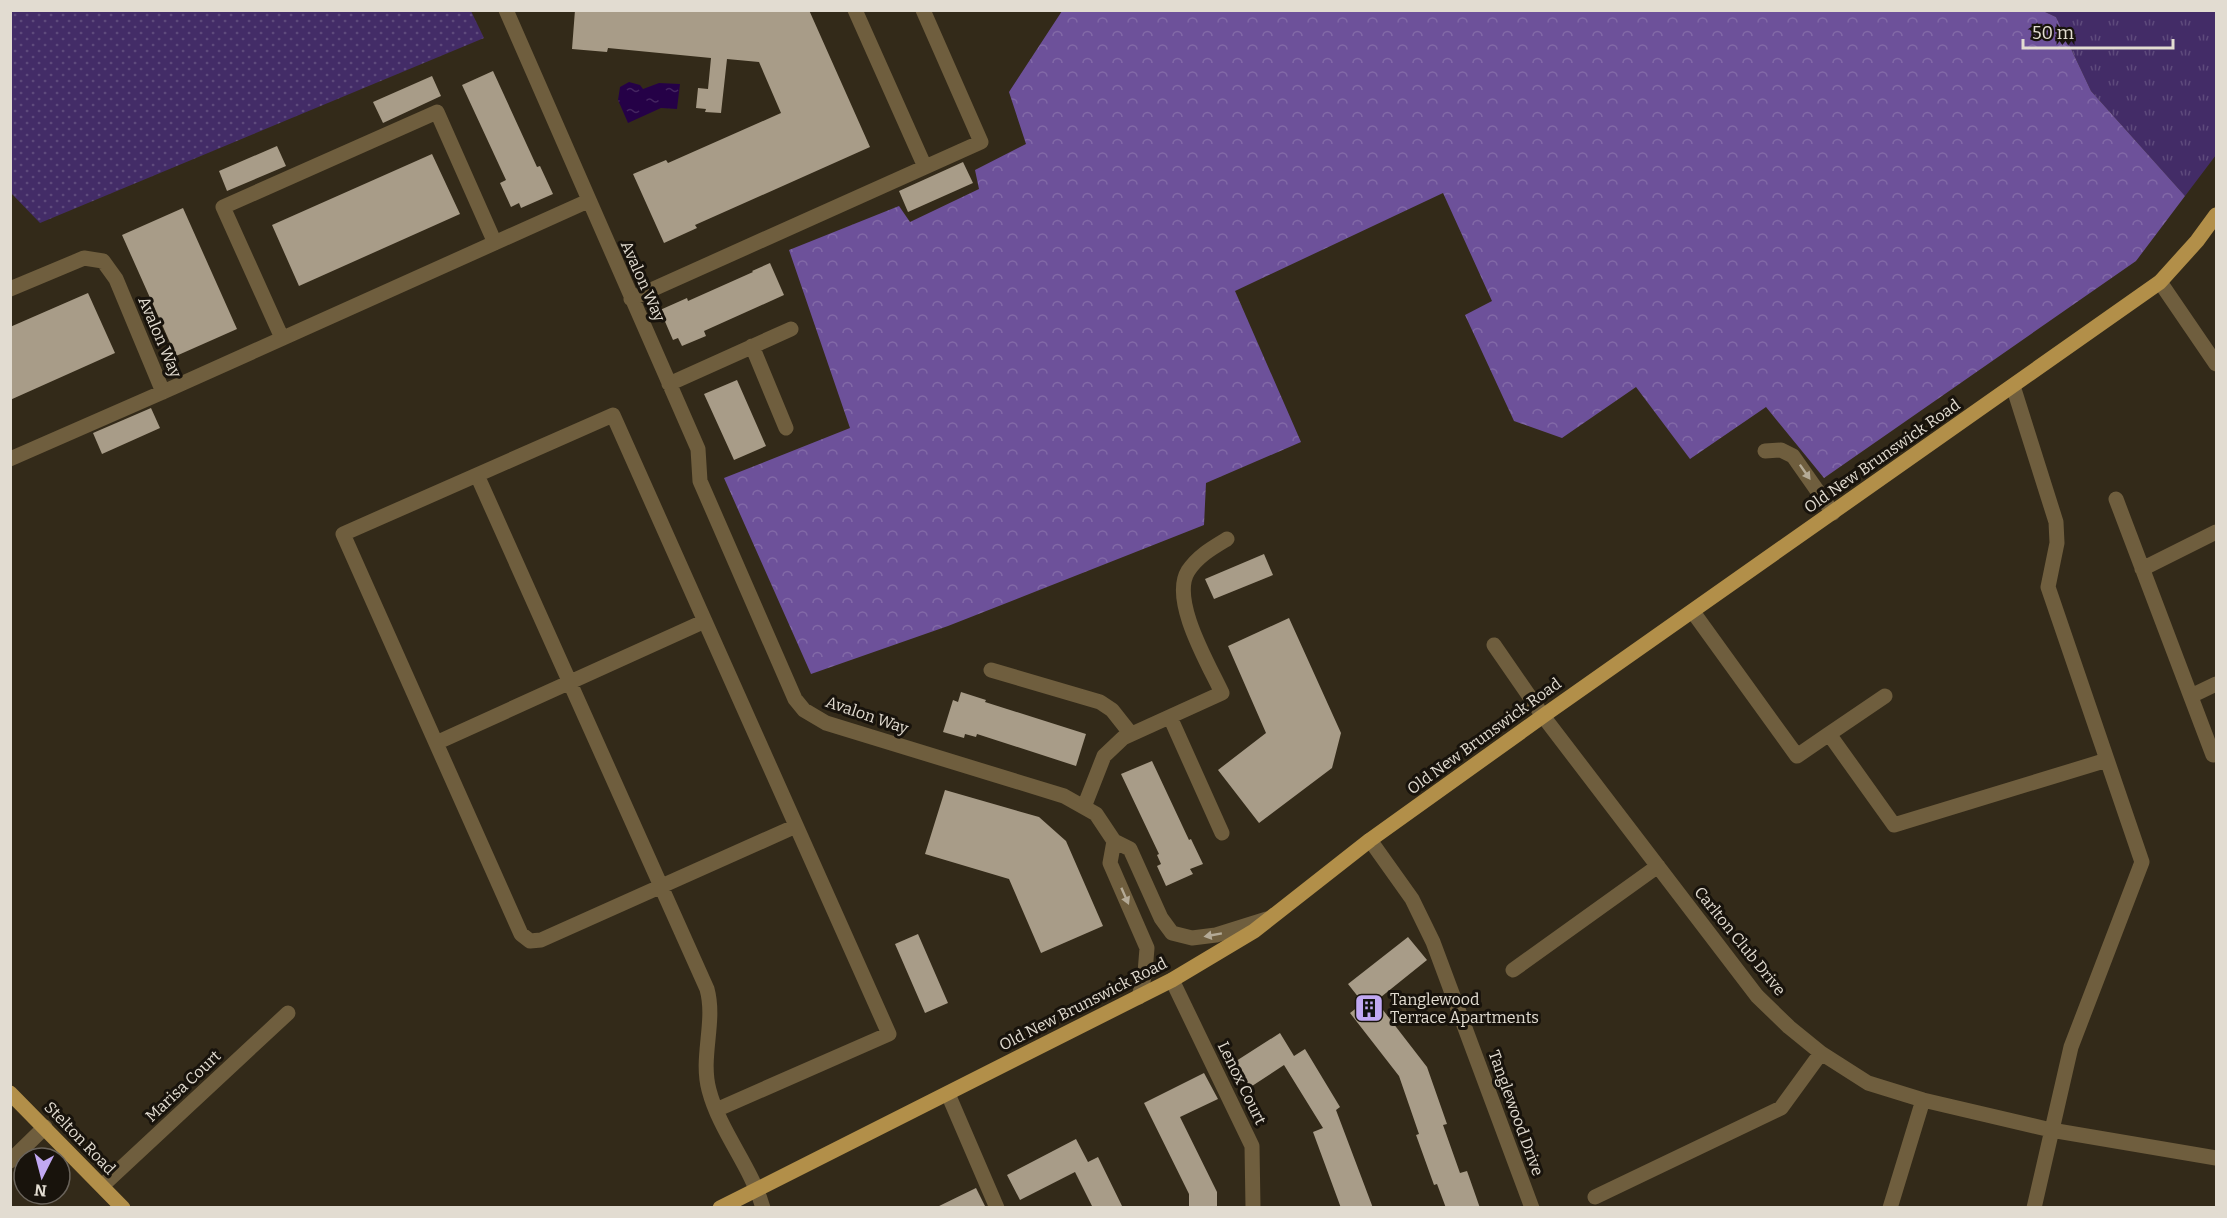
<svg xmlns="http://www.w3.org/2000/svg" width="2227" height="1218" viewBox="0 0 2227 1218" font-family="Bitter,serif">
<defs>
<pattern id="grass-tufts" width="24" height="20" patternUnits="userSpaceOnUse" patternTransform="scale(1.5)"><rect width="24" height="20" fill="#432c67"/><path d="M3 7l-1-3M5 7V3M7 7l1-3M15 17l-1-3M17 17v-4M19 17l1-3" fill="none" stroke="#5e4a7c"/></pattern>
<pattern id="forest-crowns" width="20" height="18" patternUnits="userSpaceOnUse" patternTransform="scale(1.5)"><rect width="20" height="18" fill="#6d519a"/><path d="M2 6a3 3 0 1 1 6 0M12 15a3 3 0 1 1 6 0" fill="none" stroke="#8269a7"/></pattern>
<pattern id="park-dots" width="8" height="8" patternUnits="userSpaceOnUse" patternTransform="scale(1.5)"><rect width="8" height="8" fill="#432c67"/><path d="M2 2h.1M6 6h.1" fill="none" stroke="#5e4a7c" stroke-width="1.8" stroke-linecap="round"/></pattern>
<pattern id="water-ripples" width="26" height="14" patternUnits="userSpaceOnUse" patternTransform="scale(1.5)"><rect width="26" height="14" fill="#250147"/><path d="M2 4q2-2 4 0t4 0M15 11q2-2 4 0t4 0" fill="none" stroke="#442560"/></pattern>
</defs>
<rect width="100%" height="100%" fill="#332a19"/>
<!-- grass -->
<path fill="url(#grass-tufts)" d="M2043,11H2216V155L2185,196L2091,91L2056,17Z"/>
<!-- forest -->
<path fill="url(#forest-crowns)" d="M1062,11H2043L2056,17L2091,91L2185,196L2136,261L1824,478L1766,407L1690,459L1636,387L1562,438L1514,421L1465,315L1492,301L1443,193L1235,291L1301,442L1206,483L1204,525L948,626L811,674L724,478L850,428L789,250L899,206L910,222L979,189L975,170L1026,144L1009,92Z"/>
<!-- park -->
<path fill="url(#park-dots)" d="M10,11H471L484,38L40,223L11,193Z"/>
<!-- water -->
<path fill="url(#water-ripples)" d="M629,82L640,85L643,89L659,83L680,84L677,109L661,108L628,123L618,100L620,87Z"/>
<!-- building -->
<path fill="#a89c88" d="M575,10H809L870,147L695,225L697,228L664,243L633,174L666,160L668,163L781,113L759,62L727,59L721,113L705,112L706,109L696,108L698,88L708,89L711,58L608,48L607,52L572,49Z
M493,71L537,167L540,166L553,194L521,208L519,203L511,207L500,183L506,180L462,85Z
M432,76L441,96L383,123L373,102Z
M277,146L286,166L227,191L219,171Z
M432,154L460,214L299,286L272,225Z
M963,162L973,183L908,212L899,191Z
M183,208L237,329L176,356L122,235Z
M770,263L784,295L704,331L706,336L682,346L678,338L673,340L660,310L687,298L688,301L753,272L752,271Z
M88,293L115,353L10,400V327Z
M737,380L766,446L734,460L704,394Z
M151,408L160,428L102,454L93,433Z
M1264,554L1273,575L1214,599L1205,579Z
M1289,618L1341,733L1332,768L1259,823L1218,770L1266,733L1228,646Z
M961,692L986,700L985,702L1086,734L1076,766L977,734L976,737L965,734L964,738L943,732L953,700L958,702Z
M1152,761L1189,840L1191,839L1203,864L1190,869L1193,874L1166,886L1157,866L1161,864L1157,855L1159,854L1121,774Z
M945,790L1039,817L1066,841L1103,926L1041,953L1009,879L925,854Z
M918,934L948,1003L925,1013L895,944Z
M1408,937L1427,960L1376,1001L1427,1067L1447,1124L1443,1125L1460,1173L1467,1171L1480,1208H1446L1437,1184L1434,1185L1416,1135L1419,1134L1399,1076L1350,1013L1363,1003L1348,984Z
M1280,1033L1294,1056L1305,1049L1340,1107L1336,1110L1373,1208H1341L1313,1132L1323,1128L1284,1065L1249,1088L1233,1063Z
M1204,1073L1218,1099L1180,1117L1217,1192V1208H1189V1194L1144,1103Z
M1076,1139L1088,1162L1098,1157L1123,1208H1093L1075,1172L1020,1200L1007,1175Z
M976,1188L986,1208H935Z"/>
<g fill="none" stroke-linecap="round" stroke-linejoin="round">
<!-- minor -->
<path stroke="#6f5e3e" stroke-width="15" d="M506,10L698,449L700,481L795,699L804,710L826,723L1064,796L1096,814L1114,841L1130,849L1161,918L1172,933L1192,938L1216,935L1267,919
M855,10L925,167
M2160,282L2216,364
M10,289L84,258L103,261L116,279L163,392L588,201
M631,299L981,142L923,10
M282,338L223,207L437,112L495,243
M752,346L786,428
M669,384L791,329
M2013,386L2056,522L2057,543L2048,587L2142,862L2071,1047L2034,1208
M1765,451L1781,450L1793,456L1833,513
M10,459L163,392
M477,475L707,989C716,1022 700,1057 709,1090C720,1132 751,1166 763,1208
M2116,499L2213,755
M2142,569L2216,532
M1693,612L1797,756L1829,734L1894,825L2107,760
M1494,645L1543,716L1757,996L1789,1027L1821,1053L1868,1083L1923,1100L2051,1130L2216,1158
M991,670L1100,702L1112,710L1131,734
M2191,696L2216,684
M1170,717L1222,833
M1829,734L1885,696
M436,743L705,621
M1084,807L1104,756L1123,738L1222,693C1209,665 1170,600 1188,571C1198,556 1212,548 1227,539
M1370,840L1412,899L1433,942L1532,1208
M1114,841L1110,863L1147,948L1145,973L1139,997
M1513,970L1658,866
M1172,980L1252,1146L1253,1208
M948,1094L997,1208
M716,1110L889,1034L613,415L343,534L521,934L530,941L541,940L796,826
M10,1161L45,1127
M102,1186L288,1013
M1595,1197L1781,1108L1821,1053
M1890,1208L1923,1100"/>
<!-- major -->
<path stroke="#b28f49" stroke-width="15" d="M10,1093L123,1208
M720,1208L1172,980L1254,931L1370,840L1543,716L2160,282L2197,241L2216,215"/>
</g>
<!-- one-way arrows -->
<defs><path id="oneway-solid" d="M-6-.8H1V-3.2L6.5 0L1 3.2V.8H-6Z" transform="scale(1.5)"/></defs>
<g fill="#b4aa96">
<use href="#oneway-solid" transform="translate(1805 472) rotate(55)"/>
<use href="#oneway-solid" transform="translate(1125 896) rotate(66)"/>
<use href="#oneway-solid" transform="translate(1213 935) rotate(170)"/>
</g>
<!-- icons -->
<defs>
<g id="building-square" transform="scale(1.5)"><rect x="-9" y="-9" width="18" height="18" rx="4" fill="#c1a8f3" stroke="#18130c"/><path d="M-4-6H4V6H1V3H-1V6H-4ZM-2.5-4.3h1.7v1.8h-1.7ZM.8-4.3h1.7v1.8H.8ZM-2.5-1h1.7V.8h-1.7ZM.8-1h1.7V.8H.8Z" fill="#111"/></g>
</defs>
<g fill-rule="evenodd">
<use href="#building-square" x="1369" y="1008"/>
</g>
<g text-anchor="middle" dominant-baseline="central" stroke-width="6" stroke-linejoin="round" paint-order="stroke">
<!-- street labels -->
<g font-size="16" fill="#e2dcd1" stroke="#18130c">
<text transform="translate(643 281) rotate(66)">Avalon Way</text>
<text transform="translate(160 337) rotate(67)">Avalon Way</text>
<text transform="translate(1882 456) rotate(-35)">Old New Brunswick Road</text>
<text transform="translate(867 715) rotate(19)">Avalon Way</text>
<text transform="translate(1484 736) rotate(-36)">Old New Brunswick Road</text>
<text transform="translate(1740 941) rotate(51)">Carlton Club Drive</text>
<text transform="translate(1083 1004) rotate(-27)">Old New Brunswick Road</text>
<text transform="translate(1242 1083) rotate(64)">Lenox Court</text>
<text transform="translate(183 1086) rotate(-43)">Marisa Court</text>
<text transform="translate(1516 1113) rotate(70)">Tanglewood Drive</text>
<text transform="translate(80 1138) rotate(46)">Stelton Road</text>
</g>
<!-- poi labels -->
<g font-size="16" fill="#e2dcd1" stroke="#18130c" text-anchor="start">
<text x="1390" y="999">Tanglewood<tspan x="1390" dy="18">Terrace Apartments</tspan></text>
</g>
</g>
<!-- border -->
<rect width="2227" height="1218" fill="none" stroke="#e2dcd1" stroke-width="24"/>
<!-- north arrow -->
<g transform="translate(42 1176) rotate(186)"><circle r="28" fill="#18130c" stroke="#69635b" stroke-width="1.5"/>
<path d="M0-4.5L10 22L0 15L-10 22Z" fill="#c1a8f3"/>
<text y="-9" font-size="16" font-weight="bold" text-anchor="middle" fill="#e2dcd1">N</text>
</g>
<!-- scale -->
<path d="M2023 39v9h150v-9" fill="none" stroke="#e2dcd1" stroke-width="3"/>
<text x="2032" y="39" font-size="18" fill="#e2dcd1" stroke="#18130c" stroke-width="4.5" paint-order="stroke">50 m</text>
</svg>
